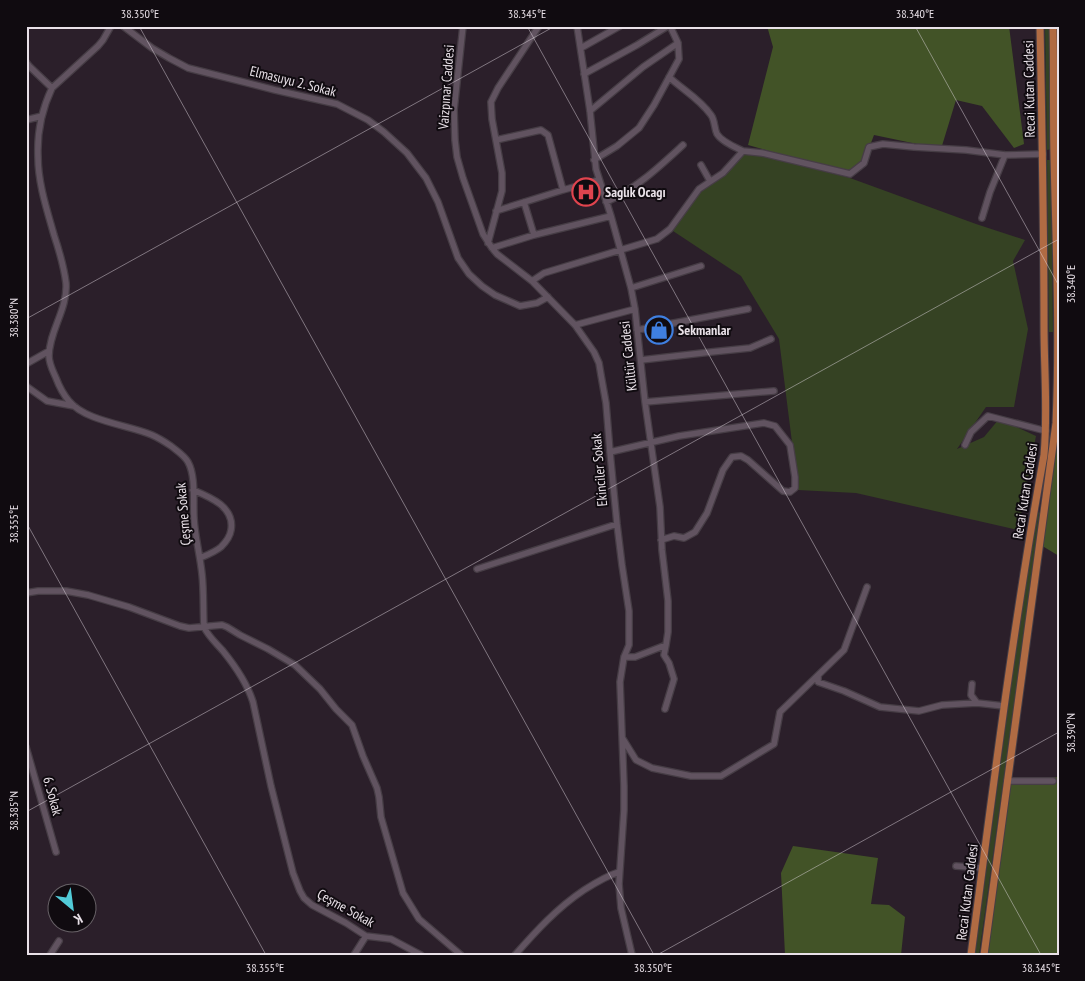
<svg xmlns="http://www.w3.org/2000/svg" width="1085" height="981" viewBox="0 0 1085 981" font-family="'PT Sans Narrow',sans-serif">
<rect width="100%" height="100%" fill="#2b1f2a"/>
<!-- green -->
<path fill="#354223" d="M1045,26H1049L1051,149L1047,150Z
M743,151L850,178L976,224L1025,240L1013,261L1028,329L1014,407H986L957,449L984,437L999,419L1036,436L1018,530L856,493L798,490L779,339L741,276L670,229L699,189Z
M1047,160H1051L1053,332H1049Z
M1037,512L1041,513L979,955H975L1014,663Z"/>
<!-- forest -->
<path fill="#425327" d="M767,26H818L856,29L858,26H1009L1024,144L1014,148L982,106L956,100L941,149L874,135L866,156L850,174L748,145L773,47Z
M1059,404V556L1039,544Z
M1059,777V955H983L1007,781Z
M793,846L878,858L871,904L889,905L905,917L901,955H785L781,873Z"/>
<g fill="none" stroke-linecap="round" stroke-linejoin="round">
<!-- minor casing -->
<g stroke="#463d45" stroke-width="8">
<path id="minor" d="M111,26L103,40L98,46L52,88C42,109 37,134 38,157C38,183 47,210 54,235C59,250 64,267 66,283C68,309 49,331 49,356C49,364 53,371 56,378C59,386 63,394 69,401C85,421 128,425 152,435C159,438 165,442 171,446C177,451 184,455 188,462C196,476 193,501 194,518C195,537 200,555 202,574C204,591 203,609 204,627C208,636 216,643 223,651C236,667 247,683 253,702L271,786L293,873L300,891L304,898L312,905L346,923L366,936L391,939L421,955
M123,26L152,48L169,58L188,68L275,90L337,104L368,120L384,132L407,153L426,178L438,202L458,258L469,274L482,286L495,295L520,306L537,303L548,297
M463,26L454,110L455,140L457,157L463,178L483,234L492,248L497,254L532,281L575,325L594,352L599,363L601,375L606,403L610,452L617,524L622,565L629,611V645L624,657L620,682L624,786V810L619,884L621,908L632,955
M577,26L590,111L596,169L611,216L631,288L635,309L645,402L660,507L662,550L668,601V632L666,645L635,657H624
M581,48L620,26
M26,62L29,66L52,88
M584,74L637,45L668,26
M669,77C683,90 700,99 711,115C715,120 714,128 717,134C722,142 735,147 743,151
M590,111L643,67L678,43
M26,120L42,116
M496,140L541,130L548,135L563,190
M594,160L617,146L639,128L654,105L679,59L678,43L670,26
M701,165L710,181
M524,202L534,235
M606,202C636,189 659,167 683,145
M496,211L563,190L599,180
M982,218L990,192L1005,155
M488,243L502,191V173L492,119L491,102L498,88L539,26
M492,248L534,235L611,216
M532,281L544,273L657,239L670,229L699,189L723,173L743,151L762,153L850,174L864,163L869,147L883,144L914,147L966,150L1005,155L1043,154
M631,288L701,266
M575,325L635,309
M637,330L748,309
M641,360L711,352L750,348L771,339
M26,364L49,351
M26,386L47,401L74,406
M645,402L774,391
M965,445L971,432L988,416L1046,431
M610,452L679,436L764,423L775,426L790,445L795,477V488L790,492L783,491L748,460L741,456L732,457L723,470L707,513L695,532L684,538L674,536L661,540
M193,490C210,497 235,507 231,530C230,537 226,542 221,547C215,552 207,555 200,558
M477,569L617,524
M26,593L38,591H66L88,595L129,607L180,626L189,628L222,625L227,627L240,635L268,649L295,665L320,689L336,709L352,725L363,756L377,788L379,797L381,817L403,893L419,919L461,955
M818,676V682L844,691L880,707L919,711L942,705L977,703
M972,684L971,695L977,703L1004,706
M665,709L674,679L669,663L664,655L666,645
M623,739L636,760L652,768L691,776H721L774,744L780,712L844,650L867,587
M26,747L56,852
M1007,781H1053
M956,866L982,868
M50,955L59,941
M354,955L366,936
M515,955C536,931 557,908 584,890C595,883 606,876 619,872"/>
</g>
<!-- major casing -->
<g stroke="#463d45" stroke-width="9">
<path id="major" d="M971,955C993,788 1014,620 1044,455C1048,411 1044,369 1044,326C1044,226 1042,126 1040,26
M984,955L1056,423C1060,334 1056,245 1054,156C1053,113 1054,69 1053,26"/>
</g>
<!-- minor -->
<use href="#minor" stroke="#615360" stroke-width="5.5"/>
<!-- major -->
<use href="#major" stroke="#b06b43" stroke-width="7"/>
</g>
<!-- ticks -->
<path fill="none" stroke="#e9e1e8" stroke-width="1" stroke-opacity="0.45" d="M139,26L654,955M527,26L1041,955M915,26L1059,286M26,319L555,26M26,522L266,955M26,812L1059,239M657,955L1059,732"/>
<!-- icons -->
<defs>
<g id="hospital-ring" transform="scale(1.4375)"><circle r="9.5" fill="#100b10" stroke="#e0444e" stroke-width="1.5"/><path d="M-5-5h3v3.5h4V-5h3V5h-3V1.5h-4V5h-3Z" fill="#e0444e"/></g>
<g id="shop-ring" transform="scale(1.4375)"><circle r="9.5" fill="#100b10" stroke="#3f7fe0" stroke-width="1.5"/><path d="M-5-2.5h2.3a2.7 3.5 0 0 1 5.4 0H5L5.5 6h-11ZM-1.5-2.5h3a1.5 2.3 0 0 0-3 0Z" fill="#3f7fe0"/></g>
</defs>
<g fill-rule="evenodd">
<use href="#hospital-ring" x="586" y="192"/>
<use href="#shop-ring" x="659" y="330"/>
</g>
<g text-anchor="middle" dominant-baseline="central" stroke-width="4" stroke-linejoin="round" paint-order="stroke">
<!-- street labels -->
<g font-size="14" fill="#e9e1e8" stroke="#100b10">
<text transform="translate(293 81) rotate(14)">Elmasuyu 2. Sokak</text>
<text transform="translate(446 87) rotate(-86)">Vaizpınar Caddesi</text>
<text transform="translate(1029 89) rotate(-91)">Recai Kutan Caddesi</text>
<text transform="translate(628 356) rotate(-96)">Kültür Caddesi</text>
<text transform="translate(599 470) rotate(-95)">Ekinciler Sokak</text>
<text transform="translate(1025 491) rotate(-81)">Recai Kutan Caddesi</text>
<text transform="translate(183 514) rotate(-95)">Çeşme Sokak</text>
<text transform="translate(53 796) rotate(75)">6. Sokak</text>
<text transform="translate(967 892) rotate(-83)">Recai Kutan Caddesi</text>
<text transform="translate(346 908) rotate(29)">Çeşme Sokak</text>
</g>
<!-- poi labels -->
<g font-size="14" font-weight="bold" fill="#e9e1e8" stroke="#100b10" text-anchor="start">
<text x="605" y="192">Saglık Ocagı</text>
<text x="678" y="330">Sekmanlar</text>
</g>
</g>
<!-- border -->
<rect width="1085" height="981" fill="none" stroke="#100b10" stroke-width="55"/>
<!-- north arrow -->
<g transform="translate(72 908) rotate(151)"><circle r="24" fill="#100b10" stroke="#676166"/>
<path d="M0-4L9 19L0 12L-9 19Z" fill="#52cbd8"/>
<text y="-8" font-size="14" font-weight="bold" text-anchor="middle" fill="#e9e1e8">K</text>
</g>
<rect x="28" y="28" width="1030" height="926" fill="none" stroke="#e9e1e8" stroke-width="2"/>
<g font-size="12" text-anchor="middle" fill="#e9e1e8">
<text x="140" y="18">38.350°E</text>
<text x="527" y="18">38.345°E</text>
<text x="915" y="18">38.340°E</text>
<text transform="translate(1071 284) rotate(-90)" y="4">38.340°E</text>
<text transform="translate(14 318) rotate(-90)" y="4">38.380°N</text>
<text transform="translate(14 524) rotate(-90)" y="4">38.355°E</text>
<text transform="translate(1071 733) rotate(-90)" y="4">38.390°N</text>
<text transform="translate(14 811) rotate(-90)" y="4">38.385°N</text>
<text x="265" y="972">38.355°E</text>
<text x="653" y="972">38.350°E</text>
<text x="1041" y="972">38.345°E</text>
</g>
</svg>
